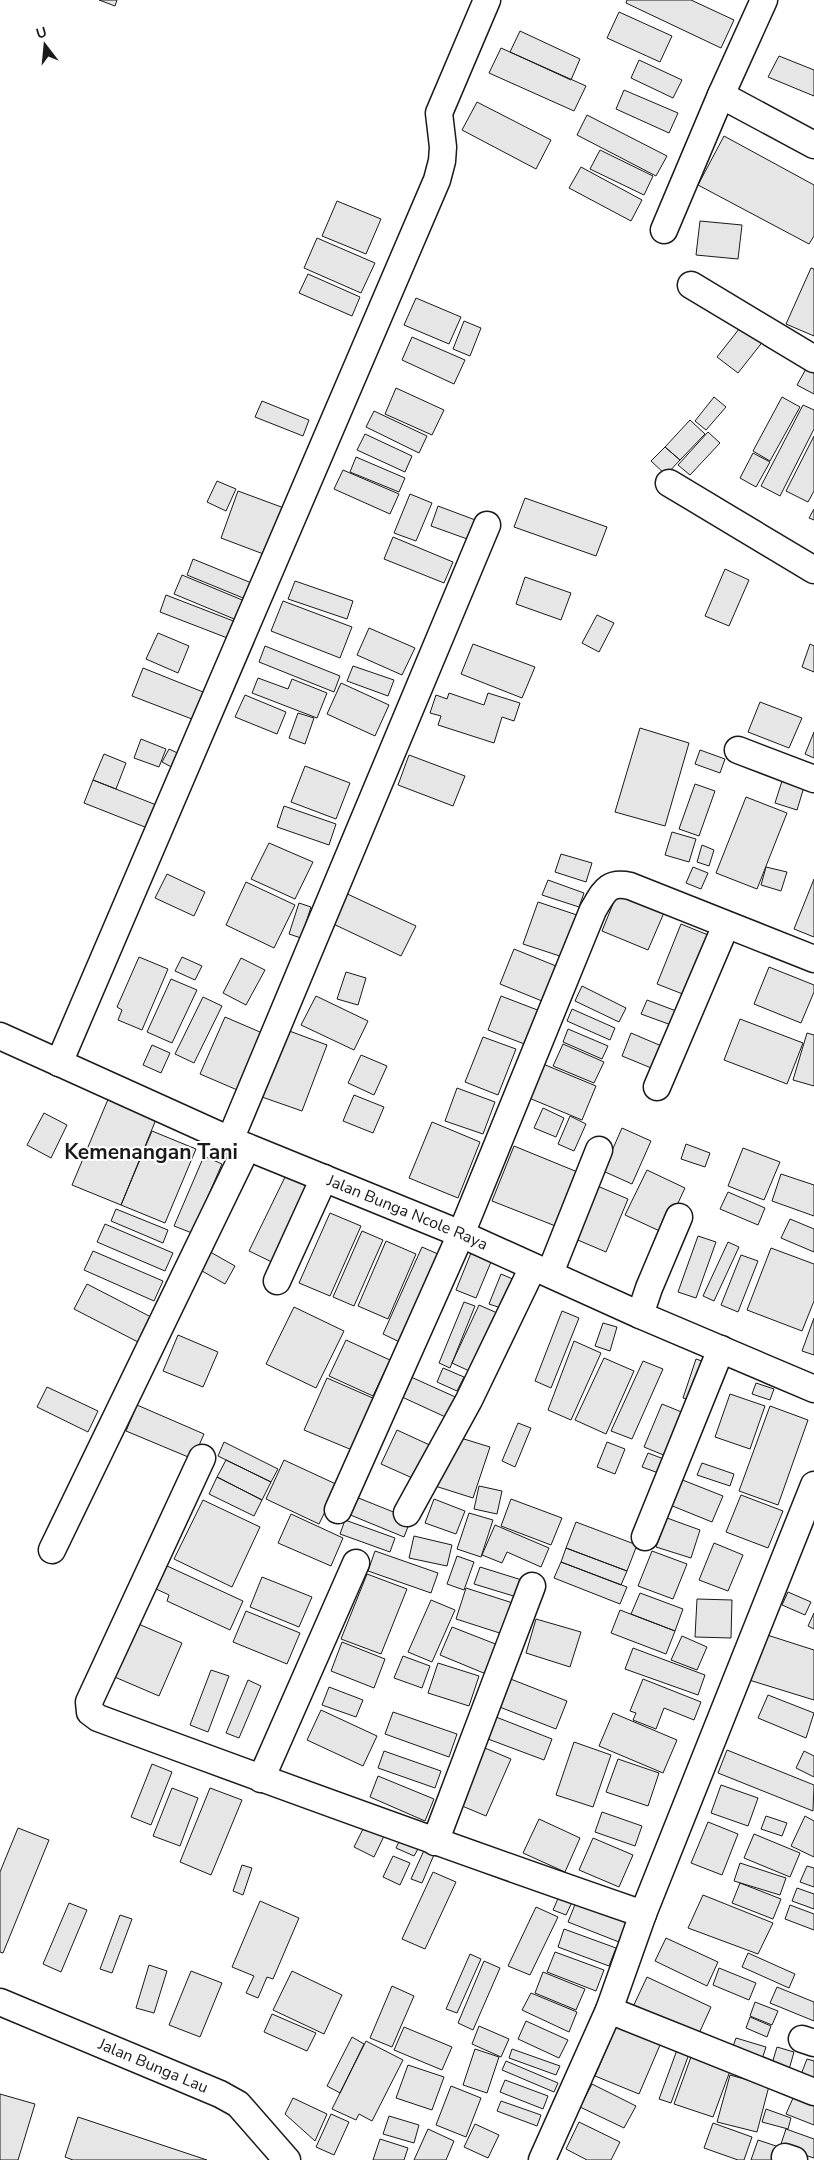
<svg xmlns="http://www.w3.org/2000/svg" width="814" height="2160" viewBox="0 0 814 2160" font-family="'Nunito Sans',sans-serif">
<rect width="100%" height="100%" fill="#fff"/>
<!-- building -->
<path fill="#e6e6e6" stroke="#1a1a1a" d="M99,0H117L115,6Z
M627,0H691L734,20L721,48L626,3Z
M619,12L672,36L660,62L607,38Z
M520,31L580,59L571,80L510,52Z
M501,48L586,86L574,111L489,73Z
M779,56L814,70V96L768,77Z
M639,60L682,80L673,98L631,78Z
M624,90L678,113L669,133L616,109Z
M477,102L551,140L536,169L462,130Z
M587,115L667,156L656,176L577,135Z
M724,136L814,185V236L809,244L698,185Z
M600,150L653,176L644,195L590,169Z
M581,167L642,200L631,221L569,188Z
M337,201L381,219L366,254L322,236Z
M700,221L742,225L738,259L696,255Z
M317,238L375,263L361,293L304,268Z
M811,268L814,269V336L786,324Z
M308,274L360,297L352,316L299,293Z
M416,298L461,317L449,344L404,325Z
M464,321L481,328L470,356L453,349Z
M743,324L764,340L738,373L717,357Z
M412,337L465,360L454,384L402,360Z
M811,360L814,362V394L797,385Z
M396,388L444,410L432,435L385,414Z
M714,397L726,407L706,430L695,421Z
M782,397L800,407L770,461L753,451Z
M262,401L309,420L303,436L255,417Z
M803,405L814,410V429L780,496L761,486Z
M374,411L427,436L419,453L366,427Z
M690,420L705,434L680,460L665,447Z
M708,432L720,443L690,475L678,465Z
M365,434L412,456L405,472L357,450Z
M814,436V491L808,502L786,491Z
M665,447L680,460L666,475L651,461Z
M753,453L770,462L756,487L740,478Z
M356,457L405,478L399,492L350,472Z
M343,470L399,494L390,514L334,489Z
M217,481L236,489L226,511L207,502Z
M238,491L284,508L266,555L221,538Z
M410,494L432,503L416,541L394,533Z
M525,498L607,527L596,556L514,527Z
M438,506L478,521L470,540L431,526Z
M814,509V520L809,518Z
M393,537L453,562L444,583L384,559Z
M193,559L254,584L248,600L187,575Z
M725,569L749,580L729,626L705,616Z
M182,575L247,602L239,621L174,594Z
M525,577L571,593L561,620L516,604Z
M295,581L353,601L347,619L288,599Z
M166,595L236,622L230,639L160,612Z
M283,601L352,627L340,658L271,631Z
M597,615L614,623L599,652L582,643Z
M369,628L415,648L402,675L357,655Z
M158,633L189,646L178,673L146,659Z
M473,644L535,667L522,698L461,674Z
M810,644L814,646V672L802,667Z
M265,646L340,676L334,692L259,662Z
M353,666L394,680L388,696L347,681Z
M143,668L208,694L197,721L132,696Z
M258,678L288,689L292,679L327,693L317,718L252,693Z
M341,683L389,705L375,736L327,714Z
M449,693L484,705L488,693L520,703L514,721L502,717L494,743L438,725L441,716L430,713L436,695L447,699Z
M245,695L286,712L277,734L235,717Z
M760,702L802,718L789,748L748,732Z
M298,713L314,718L305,744L289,738Z
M640,728L689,743L665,826L615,812Z
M814,732V758L805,754Z
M141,739L166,749L159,767L134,758Z
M169,749L188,758L181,772L162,762Z
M700,750L725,759L720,773L695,764Z
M104,754L126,763L116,789L93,780Z
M409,755L465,776L453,806L398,785Z
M305,766L350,783L336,819L291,802Z
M93,780L164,808L155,831L84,803Z
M782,781L804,787L797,810L775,803Z
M695,784L715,791L699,836L679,829Z
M746,797L787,813L757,889L716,873Z
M284,806L336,824L329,845L277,827Z
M672,832L696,839L689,862L665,855Z
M269,843L313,862L295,899L251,879Z
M702,845L714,850L709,866L697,862Z
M561,854L592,863L586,882L555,872Z
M693,867L708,873L701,889L686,883Z
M766,867L787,872L781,891L761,885Z
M167,874L205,892L194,916L155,898Z
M814,879V937L794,929Z
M548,880L584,893L579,907L542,895Z
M246,882L295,905L274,948L226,925Z
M619,889L666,908L648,950L602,931Z
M341,891L416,926L401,956L327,921Z
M538,902L580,916L566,958L523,944Z
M299,903L311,907L301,938L289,934Z
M681,924L718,939L693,998L657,984Z
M514,949L556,966L542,1001L500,984Z
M139,957L168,969L142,1030L118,1020L122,1010L117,1007Z
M182,957L202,966L195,980L175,971Z
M241,958L265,970L246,1005L223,993Z
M769,967L814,985V992L801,1023L754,1004Z
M346,972L366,978L358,1005L337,999Z
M171,979L197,990L172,1043L147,1032Z
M582,986L626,1008L619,1022L575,1001Z
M316,996L368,1021L354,1050L301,1025Z
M501,996L540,1011L527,1045L488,1030Z
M203,997L222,1006L194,1063L175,1054Z
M647,1000L679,1012L674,1026L641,1014Z
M572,1009L615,1028L610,1040L567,1021Z
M225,1017L267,1035L242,1092L200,1074Z
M740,1019L803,1043L787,1084L724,1060Z
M284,1029L327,1045L302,1111L259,1096Z
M568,1029L608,1046L602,1059L563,1042Z
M631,1033L671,1050L661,1072L622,1056Z
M807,1033L814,1035V1086L793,1080Z
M483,1037L516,1049L498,1095L465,1082Z
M563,1044L604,1062L594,1083L553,1066Z
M152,1045L170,1053L161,1073L143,1065Z
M361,1055L387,1066L374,1095L348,1083Z
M543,1064L596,1086L582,1120L529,1098Z
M457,1088L495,1102L483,1134L445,1121Z
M354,1095L384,1107L373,1133L343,1121Z
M109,1097L157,1117L121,1205L72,1185Z
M543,1108L564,1118L556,1137L534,1128Z
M44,1113L67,1125L51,1158L27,1145Z
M570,1116L586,1124L574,1151L558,1144Z
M432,1122L480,1142L458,1198L409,1178Z
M622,1128L651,1141L632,1184L603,1171Z
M152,1131L196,1149L165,1223L121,1205Z
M686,1144L710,1153L705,1167L681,1159Z
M514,1146L580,1173L558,1227L492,1201Z
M743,1148L780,1162L764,1200L728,1186Z
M204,1156L222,1164L192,1233L174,1226Z
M647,1170L685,1188L664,1233L625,1215Z
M781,1174L814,1185V1216L772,1201Z
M286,1175L313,1188L276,1264L249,1251Z
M595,1185L628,1199L606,1252L573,1238Z
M728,1192L765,1208L758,1225L720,1209Z
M116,1209L168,1230L163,1243L111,1221Z
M330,1213L361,1226L330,1296L299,1283Z
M790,1219L814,1229V1252L781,1238Z
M105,1224L173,1253L165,1271L97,1242Z
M362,1231L383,1240L354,1306L333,1297Z
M698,1236L716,1242L696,1298L678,1292Z
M386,1241L416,1254L388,1319L358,1306Z
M728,1242L739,1247L714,1301L703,1296Z
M422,1247L447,1258L408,1346L383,1334Z
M771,1248L814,1264V1301L802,1331L747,1310Z
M205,1249L235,1266L225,1284L195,1267Z
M93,1251L163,1281L154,1301L84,1270Z
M471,1253L491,1262L476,1298L456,1290Z
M741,1255L758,1261L738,1312L721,1305Z
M501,1274L515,1280L504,1309L489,1304Z
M87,1284L151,1317L138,1342L74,1309Z
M464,1302L475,1306L450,1368L439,1363Z
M479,1305L504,1316L478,1375L452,1363Z
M294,1307L344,1331L316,1388L266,1364Z
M562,1311L579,1318L551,1388L535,1381Z
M814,1318V1355L802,1351Z
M603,1323L617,1327L610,1351L595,1346Z
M178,1335L218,1352L203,1387L163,1371Z
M346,1340L390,1360L373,1396L329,1376Z
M574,1341L601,1353L571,1420L548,1410Z
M604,1358L634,1371L606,1434L575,1420Z
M696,1359L708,1363L695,1401L683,1398Z
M643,1361L663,1369L632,1439L611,1431Z
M443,1368L464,1377L457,1391L437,1382Z
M411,1377L462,1400L452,1420L402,1397Z
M327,1378L375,1399L352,1450L304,1430Z
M756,1383L774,1389L770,1400L752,1394Z
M47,1387L98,1411L88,1432L37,1407Z
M730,1394L765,1406L750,1449L715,1437Z
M662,1404L684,1413L666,1456L644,1447Z
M137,1405L204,1434L193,1459L126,1431Z
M770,1406L808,1420L778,1505L739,1491Z
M518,1423L531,1428L515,1467L502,1461Z
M397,1430L434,1447L419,1481L381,1464Z
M451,1435L490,1447L473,1498L435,1486Z
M224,1442L278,1469L271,1482L218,1456Z
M607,1442L625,1449L615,1474L597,1467Z
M648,1453L669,1461L664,1475L642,1467Z
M226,1460L271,1482L262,1500L217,1477Z
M284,1460L338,1485L319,1524L266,1499Z
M702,1463L734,1474L730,1486L697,1475Z
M217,1477L262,1500L254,1516L209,1494Z
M680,1479L723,1496L712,1522L670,1505Z
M479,1486L502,1491L497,1514L474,1509Z
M741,1495L783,1511L768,1548L726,1532Z
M356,1497L411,1519L404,1537L348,1514Z
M434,1499L465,1511L456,1534L425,1523Z
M511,1499L562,1518L551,1545L501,1526Z
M203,1500L260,1527L232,1587L174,1559Z
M469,1513L493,1520L481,1557L457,1549Z
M291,1514L343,1538L331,1566L278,1543Z
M667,1518L700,1530L691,1558L656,1547Z
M345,1520L395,1538L390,1552L340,1534Z
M576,1522L637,1545L627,1571L566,1548Z
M495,1525L549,1548L541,1567L507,1552L502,1563L482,1555Z
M414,1536L452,1545L447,1566L409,1558Z
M714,1543L743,1555L728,1591L699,1580Z
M566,1548L627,1571L621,1585L561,1562Z
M375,1551L438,1573L431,1593L368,1571Z
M652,1551L687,1564L673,1599L638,1586Z
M457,1556L474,1562L464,1590L447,1584Z
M561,1562L627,1587L620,1604L554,1578Z
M165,1565L243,1601L230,1630L167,1601L169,1595L154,1588Z
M480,1567L525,1581L520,1598L474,1584Z
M367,1574L407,1589L381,1654L341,1639Z
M262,1577L312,1597L299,1627L250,1607Z
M466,1588L519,1605L509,1636L456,1619Z
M788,1592L811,1602L805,1615L782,1605Z
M640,1593L683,1609L675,1631L631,1614Z
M697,1599L732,1600L731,1638L695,1637Z
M431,1600L455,1610L432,1662L408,1652Z
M620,1610L675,1631L666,1654L611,1633Z
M246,1611L300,1633L287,1664L233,1642Z
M814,1613V1629L808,1626Z
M536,1619L581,1632L570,1667L526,1653Z
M134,1622L182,1643L159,1696L110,1675Z
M452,1627L498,1645L486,1674L440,1655Z
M764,1634L814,1650V1700L749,1680Z
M682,1636L707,1647L697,1670L671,1660Z
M342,1642L385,1659L374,1688L331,1671Z
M633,1648L705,1675L698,1695L625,1669Z
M403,1656L430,1666L422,1688L394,1678Z
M438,1663L479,1676L469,1706L428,1693Z
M211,1670L229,1676L208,1732L190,1725Z
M508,1678L567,1701L556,1729L497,1706Z
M643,1679L701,1702L694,1720L664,1708L656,1729L633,1720L636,1713L630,1711Z
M248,1680L261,1686L239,1738L226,1733Z
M329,1687L363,1700L356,1717L322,1705Z
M768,1695L814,1713L806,1738L758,1718Z
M321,1710L377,1736L363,1766L307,1740Z
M393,1712L457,1734L449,1757L385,1734Z
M613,1713L677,1740L663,1773L599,1746Z
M496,1717L552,1739L544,1760L488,1739Z
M574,1742L611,1755L593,1807L556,1795Z
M480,1746L511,1759L486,1816L455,1803Z
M727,1750L814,1785L813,1811L718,1773Z
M384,1751L441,1771L435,1788L378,1768Z
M804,1751L814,1756V1777L796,1768Z
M618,1759L659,1773L648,1806L606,1792Z
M152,1764L172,1772L151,1825L131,1817Z
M378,1776L434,1799L425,1821L370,1797Z
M721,1785L758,1798L748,1826L711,1813Z
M172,1788L198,1798L180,1846L153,1836Z
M210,1788L242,1800L211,1875L180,1862Z
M602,1812L642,1826L635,1846L595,1832Z
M766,1816L787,1823L782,1836L761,1829Z
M805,1816L814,1821V1857L791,1846Z
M539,1819L580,1838L565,1872L523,1853Z
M708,1822L738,1834L722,1875L691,1863Z
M365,1825L385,1834L374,1857L354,1847Z
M18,1828L49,1840L3,1953L0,1952V1872Z
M403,1833L422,1842L414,1856L396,1848Z
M754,1834L800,1853L790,1877L744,1858Z
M593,1838L633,1855L619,1887L579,1870Z
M426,1846L436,1850L422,1883L411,1879Z
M393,1856L410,1863L400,1885L383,1877Z
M740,1863L786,1878L780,1895L734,1881Z
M242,1865L252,1868L243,1895L233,1891Z
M807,1866L814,1868V1887L800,1882Z
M433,1872L456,1882L425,1949L402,1939Z
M740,1883L781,1899L773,1919L732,1903Z
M797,1888L814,1894V1909L792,1901Z
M560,1894L573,1900L566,1915L553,1910Z
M703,1895L773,1923L758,1954L688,1928Z
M260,1901L299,1918L273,1979L267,1977L258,1998L246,1993L254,1976L232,1967Z
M576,1902L627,1922L619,1942L568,1922Z
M69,1903L87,1910L61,1972L43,1964Z
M790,1905L814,1914V1930L785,1919Z
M536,1907L558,1917L530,1975L508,1966Z
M120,1915L132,1919L112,1973L100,1969Z
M564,1929L616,1948L609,1966L558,1947Z
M666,1938L718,1962L707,1986L655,1961Z
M555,1952L604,1970L596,1991L547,1972Z
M748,1953L795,1974L789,1988L742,1967Z
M470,1954L481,1959L457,2013L446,2009Z
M484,1961L500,1968L473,2030L458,2023Z
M149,1965L167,1971L154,2013L136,2008Z
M719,1968L756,1983L749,2000L713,1985Z
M191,1971L222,1983L200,2037L169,2025Z
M292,1971L342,1995L324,2034L273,2010Z
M543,1972L585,1989L576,2010L535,1993Z
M647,1977L711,2007L697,2038L632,2009Z
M392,1986L414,1996L392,2047L370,2038Z
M777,1987L814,2002V2021L770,2003Z
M531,1993L577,2012L569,2032L522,2010Z
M755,2002L778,2011L772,2025L750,2016Z
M272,2014L316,2033L307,2051L264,2032Z
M750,2017L771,2026L767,2037L746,2028Z
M619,2020L663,2038L639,2094L595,2076Z
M526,2021L568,2040L559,2058L518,2039Z
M479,2026L509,2039L501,2057L472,2044Z
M404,2027L452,2047L442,2070L394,2050Z
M352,2037L364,2044L340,2093L327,2086Z
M736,2038L766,2047L761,2062L731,2052Z
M366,2041L403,2060L372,2121L359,2114L356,2120L332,2109Z
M777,2047L794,2052L788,2073L771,2067Z
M475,2049L499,2057L487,2093L463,2085Z
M512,2049L560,2066L556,2075L509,2058Z
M677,2050L689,2054L671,2103L659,2099Z
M691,2057L730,2071L713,2117L674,2104Z
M807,2059L814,2061V2081L800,2077Z
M506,2061L558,2083L554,2092L502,2070Z
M408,2065L444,2077L432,2110L396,2098Z
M730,2075L769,2086L757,2132L717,2122Z
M505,2080L548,2096L543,2109L500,2092Z
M592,2084L636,2106L624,2128L580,2107Z
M451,2086L481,2098L466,2137L436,2125Z
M797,2089L814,2096V2125L786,2114Z
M0,2094L35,2104L18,2160H0Z
M293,2098L327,2114L315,2141L285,2114Z
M501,2101L541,2115L537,2126L497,2111Z
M766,2109L791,2118L788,2129L762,2122Z
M331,2114L349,2122L334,2155L316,2147Z
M389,2116L419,2125L414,2143L383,2134Z
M78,2117L207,2160H73L65,2157Z
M579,2122L620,2142L611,2160H587L566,2149Z
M713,2123L752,2137L744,2160H738L704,2148Z
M475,2124L499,2135L488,2158L464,2147Z
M428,2129L454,2141L446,2160H414Z
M786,2129L814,2139V2158L780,2147Z
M380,2139L408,2148L404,2160H373Z
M758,2140L782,2148L778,2160H751Z"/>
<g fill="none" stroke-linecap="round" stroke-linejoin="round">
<!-- minor casing -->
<g stroke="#1a1a1a" stroke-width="29">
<g id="minor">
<path d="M721,95L814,145"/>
<path d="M664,230L721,95L764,0"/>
<path d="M691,285L814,359"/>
<path d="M669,483L814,570"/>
<path d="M738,750L814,779"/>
<path id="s1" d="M0,1036L230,1140L461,1234L640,1315L814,1389"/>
<path d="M59,1063L437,180L442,161L443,147L439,113L487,0"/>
<path d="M657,1087L726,925"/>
<path d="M230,1140L487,525"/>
<path d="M550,1273L599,1150"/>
<path d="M277,1281L324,1178"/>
<path d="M640,1315L649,1288L679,1217"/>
<path d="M202,1458L89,1702L90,1712L98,1718C279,1785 460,1851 643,1914"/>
<path d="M338,1510L461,1234L593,910C604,892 607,881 630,886L814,959"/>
<path d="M407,1513L469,1400L533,1267"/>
<path d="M645,1537L721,1349"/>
<path d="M52,1550L247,1147"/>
<path d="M261,1779L356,1563"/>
<path d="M435,1842L532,1586"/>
<path id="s2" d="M0,2002L220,2094L238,2104L287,2160"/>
<path d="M609,2010L814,2092"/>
<path d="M802,2039L814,2043"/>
<path d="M785,2157L794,2160"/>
<path d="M542,2160L609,2010L643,1914L814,1485"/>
</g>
</g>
<!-- minor -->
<use href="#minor" stroke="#fff" stroke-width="26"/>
</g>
<g text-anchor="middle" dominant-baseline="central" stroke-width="4" stroke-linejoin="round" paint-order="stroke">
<!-- street labels -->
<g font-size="16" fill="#1a1a1a" stroke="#fff">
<text stroke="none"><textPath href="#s1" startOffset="444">Jalan Bunga Ncole Raya</textPath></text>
<text stroke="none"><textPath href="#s2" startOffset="166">Jalan Bunga Lau</textPath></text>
</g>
<!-- district labels -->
<g font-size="21" font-weight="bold" fill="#1a1a1a" stroke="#fff">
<text x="151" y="1152">Kemenangan Tani</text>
</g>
</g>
<!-- north arrow -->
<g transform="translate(45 45) rotate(344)" stroke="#ffffff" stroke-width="4" paint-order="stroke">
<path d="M0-4L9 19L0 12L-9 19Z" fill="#1a1a1a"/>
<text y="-8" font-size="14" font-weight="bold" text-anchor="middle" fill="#1a1a1a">U</text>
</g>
</svg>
